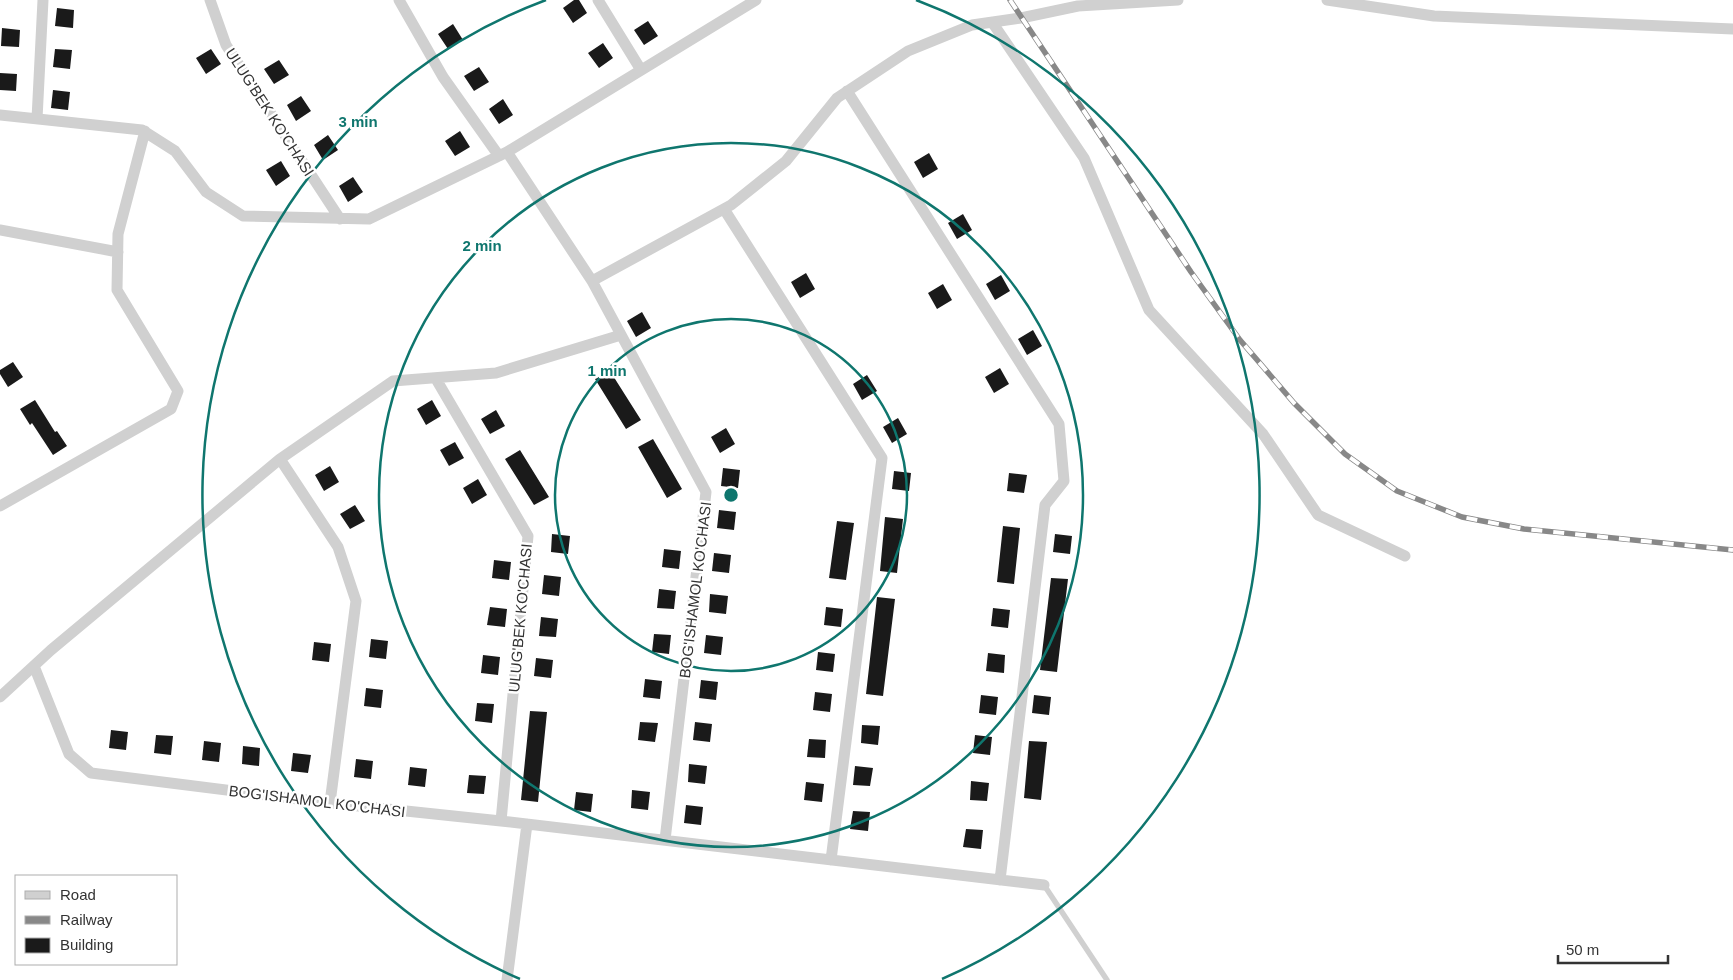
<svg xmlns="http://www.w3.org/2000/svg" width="1733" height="980" viewBox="0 0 1733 980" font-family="Arial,sans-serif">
<rect width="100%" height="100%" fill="#fff"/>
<!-- building -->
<path fill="#1a1a1a" d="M574,0H579L587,13L573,23L563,8Z
M57,8L74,10L73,28L55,26Z
M648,21L658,36L644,45L634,30Z
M453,24L463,40L448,49L438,34Z
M2,28L20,30L19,47L1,46Z
M603,43L613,58L599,68L588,53Z
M55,49L72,50L70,69L53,67Z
M211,49L221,64L206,74L196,58Z
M279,60L289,75L274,84L264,69Z
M479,67L489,82L474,91L464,76Z
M0,73L17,74L16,91L0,90Z
M53,90L70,92L68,110L51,108Z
M301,96L311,111L296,121L287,105Z
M503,99L513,115L499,124L489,109Z
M460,131L470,147L455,156L445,141Z
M328,135L338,150L323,160L314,145Z
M929,153L938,169L923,178L914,162Z
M281,161L290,176L276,186L266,170Z
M353,177L363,192L348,202L339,186Z
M963,214L972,230L957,239L948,223Z
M806,273L815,289L800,298L791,282Z
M1001,275L1010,291L995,300L986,284Z
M943,284L952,300L937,309L928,293Z
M642,312L651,328L636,337L627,321Z
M1033,330L1042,346L1027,355L1018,339Z
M13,362L23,377L8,387L0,374V370Z
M1000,368L1009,384L994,393L985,377Z
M610,371L641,420L626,429L595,379Z
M867,375L877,391L862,400L853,384Z
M35,400L55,432L57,431L67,446L53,455L32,423L30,425L20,409Z
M432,400L441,416L426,425L417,409Z
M496,410L505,426L490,434L481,419Z
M898,418L907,434L892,443L883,427Z
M726,428L735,444L720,453L711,437Z
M653,439L682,489L667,498L638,447Z
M455,442L464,458L449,466L440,450Z
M520,450L549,497L534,505L505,459Z
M330,466L339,482L324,491L315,475Z
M723,468L740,470L738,488L721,486Z
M894,471L911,473L909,491L892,489Z
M1009,473L1027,475L1024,493L1007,491Z
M478,479L487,495L472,504L463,488Z
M355,505L365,521L350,529L340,514Z
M719,510L736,512L734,530L717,528Z
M885,517L903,519L897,573L880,571Z
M837,521L854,523L846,580L829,578Z
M1003,526L1020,528L1014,584L997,582Z
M552,534L570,536L568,554L551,552Z
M1055,534L1072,536L1070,554L1053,552Z
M664,549L681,551L679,569L662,567Z
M714,553L731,555L729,573L712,571Z
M494,560L511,562L509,580L492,578Z
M544,575L561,577L559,596L542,594Z
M1051,578L1068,579L1057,672L1040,670Z
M659,589L676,591L674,609L657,608Z
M710,594L728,596L726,614L709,612Z
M877,597L895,599L883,696L866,694Z
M490,607L507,609L505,627L487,625Z
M826,607L843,609L841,627L824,625Z
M993,608L1010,610L1008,628L991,626Z
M541,617L558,619L556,637L539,636Z
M654,634L671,635L669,654L652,652Z
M706,635L723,637L721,655L704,653Z
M371,639L388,641L386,659L369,657Z
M314,642L331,644L329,662L312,660Z
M818,652L835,654L833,672L816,670Z
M988,653L1005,655L1004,673L986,671Z
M483,655L500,657L498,675L481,673Z
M536,658L553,660L551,678L534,676Z
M645,679L662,681L660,699L643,697Z
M701,680L718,682L716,700L699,698Z
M366,688L383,690L381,708L364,706Z
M815,692L832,694L830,712L813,710Z
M981,695L998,697L996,715L979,713Z
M1034,695L1051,697L1049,715L1032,713Z
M477,703L494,704L492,723L475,721Z
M530,711L547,712L538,802L521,800Z
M640,722L658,723L655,742L638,740Z
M695,722L712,724L710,742L693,740Z
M862,725L880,726L878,745L861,743Z
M111,730L128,732L126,750L109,748Z
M156,735L173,736L171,755L154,753Z
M975,735L992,737L990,755L973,753Z
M809,739L826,740L825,758L807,757Z
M204,741L221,743L219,762L202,760Z
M1029,741L1047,742L1041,800L1024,798Z
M243,746L260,748L259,766L242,764Z
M293,753L311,755L308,773L291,771Z
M356,759L373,761L371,779L354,777Z
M689,764L707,766L705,784L688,782Z
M855,766L873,768L870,786L853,785Z
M410,767L427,769L425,787L408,785Z
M469,775L486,776L484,794L467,793Z
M971,781L989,783L987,801L970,800Z
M806,782L824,784L822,802L804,800Z
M632,790L650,792L648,810L631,808Z
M576,792L593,794L591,812L574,810Z
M686,805L703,807L701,825L684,823Z
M853,811L870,812L868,831L850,829Z
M966,829L983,830L981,849L963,847Z"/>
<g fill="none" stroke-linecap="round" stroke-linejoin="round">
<!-- lane -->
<path stroke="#d0d0d0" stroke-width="5.5" d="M1044,885L1107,980"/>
<!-- street -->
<path stroke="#d0d0d0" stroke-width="11" d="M210,0L226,45L340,219
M399,0L443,77L499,156
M598,0L641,70
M1327,0L1434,16L1733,29
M992,22L1084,158L1149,310L1263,434L1318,515L1405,556
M847,91L1059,424L1064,481L1045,505L1000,880
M0,115L142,130L175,151L206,192L243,216L369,219L507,152L756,0
M37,119L43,0
M507,152L592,281L706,492L665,840
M724,209L882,458L831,860
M0,230L118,252
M592,281L731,205L786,161L837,98L908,51L972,25L1021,18L1078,6L1178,0
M436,379L528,536L501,821
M280,459L338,547L356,601L330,803
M0,506L171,409L178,391L117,290L118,234L145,131
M34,666L69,754L91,773L330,803L501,821L1044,885
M0,697L51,650L280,459L393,381L496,373L621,335
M507,980L527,824"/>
<!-- rail casing -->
<g stroke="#888" stroke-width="5.5">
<path id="rail" d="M1010,0L1191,272L1240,340L1294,403L1345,454L1397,491L1462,517L1524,529L1733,550"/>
</g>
<!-- rail -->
<use href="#rail" stroke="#fff" stroke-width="4" stroke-dasharray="11" stroke-linecap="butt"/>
</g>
<!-- distance rings -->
<g fill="none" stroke="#0f766e" stroke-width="2.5">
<circle cx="731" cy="495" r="176"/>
<circle cx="731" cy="495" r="352"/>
<path d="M520 979A528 528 0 0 1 546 0M916 0A528 528 0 0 1 942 979"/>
</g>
<g text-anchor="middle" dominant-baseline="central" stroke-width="5" stroke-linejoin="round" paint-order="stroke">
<!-- street labels -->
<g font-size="15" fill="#333" stroke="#fff">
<text transform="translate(270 112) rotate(57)">ULUG'BEK KO'CHASI</text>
<text transform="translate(695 590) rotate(-83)">BOG'ISHAMOL KO'CHASI</text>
<text transform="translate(520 618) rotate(-85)">ULUG'BEK KO'CHASI</text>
<text transform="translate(317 801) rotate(7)">BOG'ISHAMOL KO'CHASI</text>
</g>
</g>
<circle cx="731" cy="495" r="8" fill="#0f766e" stroke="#fff" stroke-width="2.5"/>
<g font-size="15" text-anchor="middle" font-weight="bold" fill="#0f766e" stroke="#fff" stroke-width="5" stroke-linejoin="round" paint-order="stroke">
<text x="358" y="127">3 min</text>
<text x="482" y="251">2 min</text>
<text x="607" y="376">1 min</text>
</g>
<!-- legend -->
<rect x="15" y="875" width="162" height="90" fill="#ffffff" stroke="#adadad"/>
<rect x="25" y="891" width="25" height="8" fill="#d0d0d0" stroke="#adadad"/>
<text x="60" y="900" font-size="15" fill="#333333">Road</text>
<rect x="25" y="916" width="25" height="8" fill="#888888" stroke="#adadad"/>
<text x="60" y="925" font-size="15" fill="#333333">Railway</text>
<rect x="25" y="938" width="25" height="15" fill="#1a1a1a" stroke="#adadad"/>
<text x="60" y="950" font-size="15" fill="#333333">Building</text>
<!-- scale -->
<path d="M1558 955v8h110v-8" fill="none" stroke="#333333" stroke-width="2.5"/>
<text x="1566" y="955" font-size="15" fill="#333333" stroke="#ffffff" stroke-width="4" paint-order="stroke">50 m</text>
</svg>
